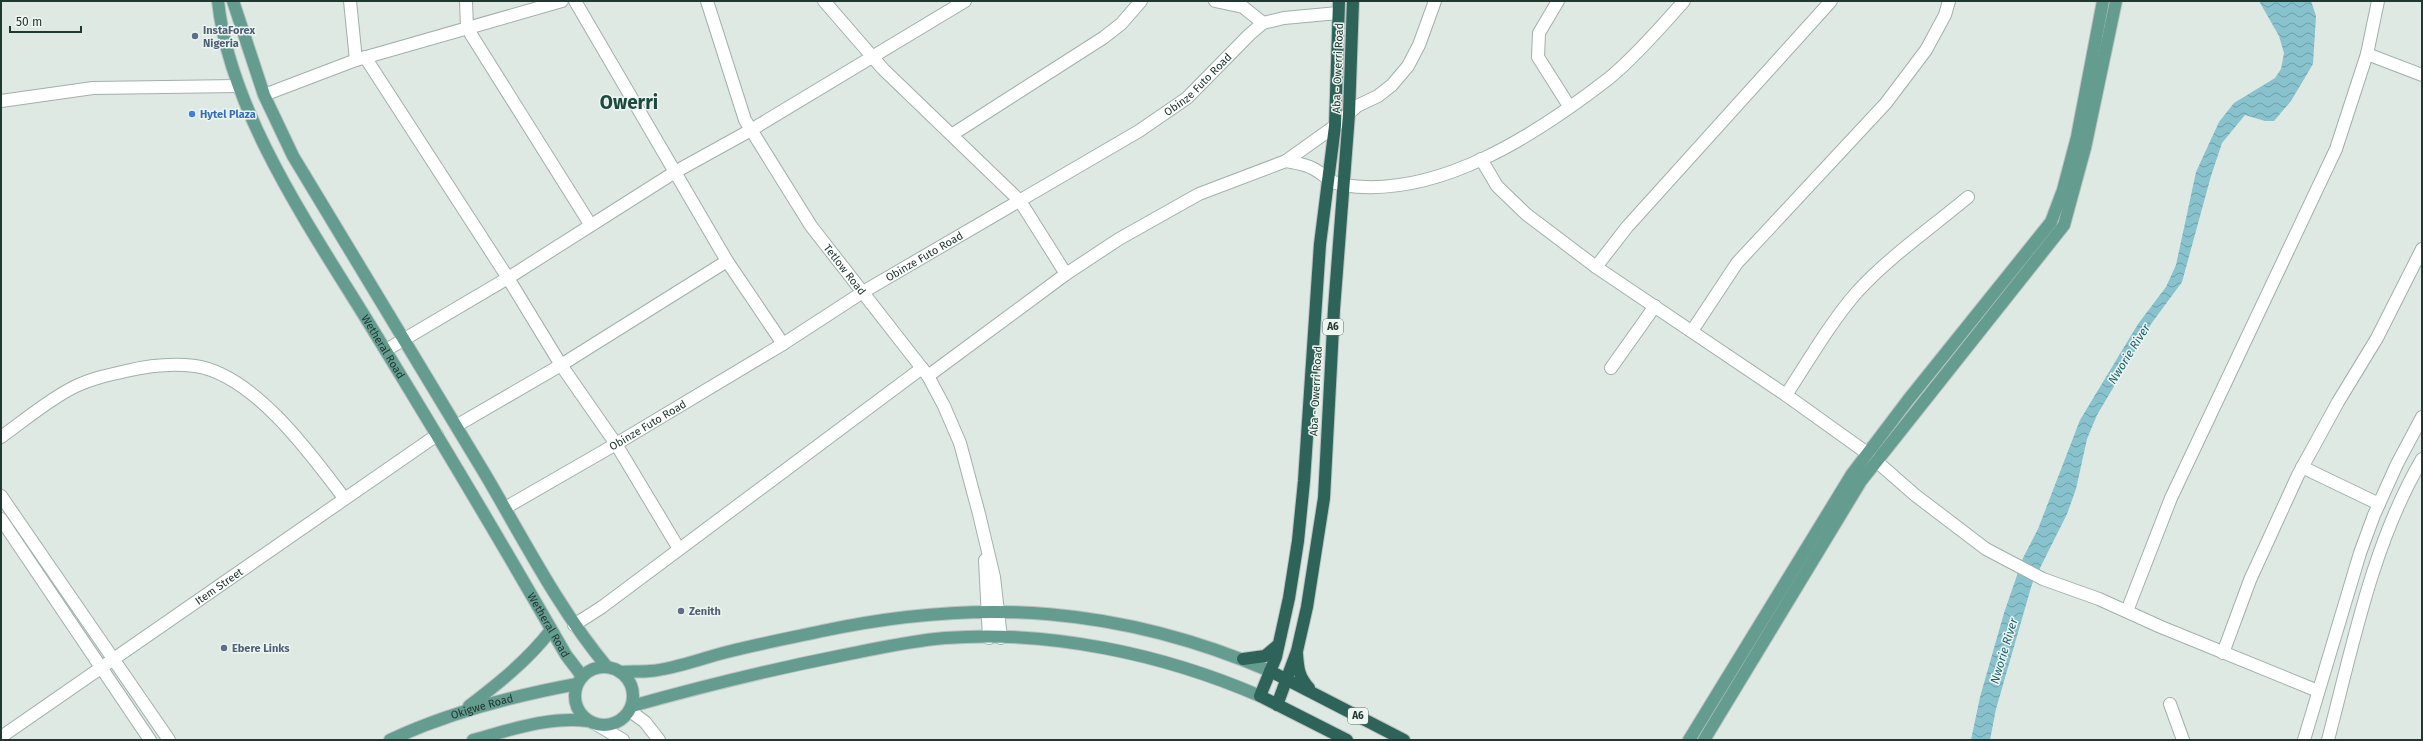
<svg xmlns="http://www.w3.org/2000/svg" width="2423" height="741" viewBox="0 0 2423 741" font-family="'Fira Sans',sans-serif">
<defs>
<pattern id="water-waves" width="16" height="10" patternUnits="userSpaceOnUse"><rect width="16" height="10" fill="#87c2cd"/><path d="M0 5q4-4 8 0t8 0" fill="none" stroke="#6e9fa7"/></pattern>
</defs>
<rect width="100%" height="100%" fill="#dee9e4"/>
<!-- water -->
<path fill="url(#water-waves)" d="M2259,1H2311L2316,16L2313,64L2291,101L2274,121H2265L2245,115L2222,143L2211,176L2182,282L2151,324L2097,415L2087,439L2076,489L2067,514L2032,584L1996,709L1990,740H1971L1980,697L2004,613L2023,558L2038,529L2080,420L2138,324L2166,287L2176,265L2196,172L2219,122L2234,103L2275,78L2281,69L2284,53L2279,36Z"/>
<g fill="none" stroke-linecap="round" stroke-linejoin="round">
<!-- minor casing -->
<g stroke="#a1b0ab" stroke-width="14">
<g id="minor">
<path d="M350,1L356,60"/>
<path d="M466,1L467,28L590,224"/>
<path d="M575,1L727,261L783,344"/>
<path id="s1" d="M707,1L745,120L811,226L928,376L944,406L960,443L979,514L994,577L1001,638"/>
<path d="M824,1L883,69L1020,201L1066,274"/>
<path d="M1215,1L1243,7L1263,23"/>
<path d="M1558,1L1539,33L1538,57L1569,106"/>
<path d="M2367,54L2378,1"/>
<path d="M365,57L508,278L561,365L616,444L679,549"/>
<path d="M264,95L356,60L562,1"/>
<path d="M1,101L93,88L238,86"/>
<path d="M953,134L1103,38L1121,24L1141,1"/>
<path d="M1481,159L1497,186L1526,214L1596,267L1786,395L1867,453L1915,495L1986,549L2043,579L2099,599L2161,627L2318,691"/>
<path d="M1286,161C1296,163 1306,164 1314,169C1325,175 1330,183 1343,185C1437,200 1537,134 1608,79C1632,60 1663,25 1684,1"/>
<path d="M1596,267L1627,227L1831,1"/>
<path d="M1692,331L1737,263L1886,103L1926,50L1945,15L1949,1"/>
<path d="M386,350L508,278L675,172L751,130L965,1"/>
<path d="M1611,368L1655,306"/>
<path d="M928,376L1066,274L1119,239L1199,194L1286,161L1335,126L1357,106L1378,96L1392,85L1408,66L1419,45L1435,1"/>
<path d="M1786,395C1809,360 1830,323 1857,292C1890,256 1931,228 1968,197"/>
<path d="M456,426L561,365L727,261"/>
<path d="M1,437C25,420 48,400 74,387C90,379 108,375 126,371C147,366 172,363 195,366C253,374 311,454 344,498"/>
<path d="M2302,467L2379,504"/>
<path d="M1,496L169,740"/>
<path id="s2" d="M505,508L616,444L783,344L863,292L1139,131L1187,98L1250,34L1263,23L1284,18L1338,13"/>
<path d="M1,519L150,740"/>
<path d="M985,560L989,638"/>
<path d="M2127,611L2171,498L2336,149L2367,54L2422,75"/>
<path d="M574,625L602,607L922,368"/>
<path d="M2223,653L2250,580L2298,475L2338,402L2377,338L2422,249"/>
<path d="M2170,704L2183,740"/>
<path d="M630,711L645,722L659,740"/>
<path d="M596,724L623,740"/>
<path id="s3" d="M1,737L437,435"/>
<path d="M2304,740L2360,553L2374,515L2397,464L2422,417"/>
<path d="M2328,740C2353,645 2372,545 2422,459"/>
</g>
</g>
<!-- major casing -->
<g stroke="#bcc3c2" stroke-width="14">
<g id="major">
<path id="s4" d="M218,1C230,118 321,243 381,343C444,446 506,550 566,655L582,676"/>
<path d="M233,1L264,95L293,156C357,262 421,368 485,474C524,540 558,608 607,667"/>
<circle cx="604" cy="696" r="29"/>
<path d="M620,672C630,671 640,672 650,671C676,669 702,658 727,652C759,644 790,638 822,631C980,597 1121,607 1270,671"/>
<path d="M469,706C499,683 528,660 551,630"/>
<path d="M632,706C700,687 769,670 839,656C874,649 909,641 945,638C1050,630 1163,654 1260,696"/>
<path id="s5" d="M390,740C450,712 512,696 577,684"/>
<path d="M473,740C510,730 550,716 588,721"/>
<path d="M1689,740L1852,474L1908,400L2051,222L2063,190L2077,137L2103,1"/>
<path d="M1704,740L1861,481L2064,225L2085,148L2116,1"/>
</g>
</g>
<!-- highway casing -->
<g stroke="#bcc3c2" stroke-width="14">
<path id="highway" d="M1339,1L1335,126L1320,244L1304,481L1298,541L1289,598L1276,657L1260,696L1347,740
M1297,654C1298,669 1299,677 1309,688
M1243,659L1265,656L1278,645
M1270,671L1404,740
M1277,705L1297,651L1307,607L1324,498L1334,309L1349,114L1353,1"/>
</g>
<!-- minor -->
<use href="#minor" stroke="#fff" stroke-width="12"/>
<!-- major -->
<use href="#major" stroke="#649d8f" stroke-width="12"/>
<!-- highway -->
<use href="#highway" stroke="#2d6359" stroke-width="12"/>
</g>
<!-- markers -->
<g fill="#5c6f8a" stroke="#eef6f2" stroke-width="1.5">
<circle cx="195" cy="36" r="4"/>
<circle cx="681" cy="611" r="4"/>
<circle cx="224" cy="648" r="4"/>
</g>
<circle fill="#3f7fe0" stroke="#eef6f2" stroke-width="1.5" cx="192" cy="114" r="4"/>
<g text-anchor="middle" dominant-baseline="central" stroke-width="3" stroke-linejoin="round" paint-order="stroke">
<!-- shield labels -->
<g fill="#eef6f2" stroke="#5e716c" stroke-width="1">
<rect x="1323" y="319" width="20" height="16" rx="3"/>
<rect x="1348" y="708" width="20" height="16" rx="3"/>
</g>
<g font-size="10" font-weight="bold" fill="#203832">
<text x="1333" y="327">A6</text>
<text x="1358" y="716">A6</text>
</g>
<!-- service labels -->
<g font-size="11" font-weight="bold" fill="#4e5e75" stroke="#eef6f2" text-anchor="start">
<text x="203" y="30">InstaForex<tspan x="203" dy="13">Nigeria</tspan></text>
<text x="689" y="611">Zenith</text>
<text x="232" y="648">Ebere Links</text>
</g>
<!-- street labels -->
<g font-size="11" fill="#203832" stroke="#eef6f2">
<text transform="translate(1338 68) rotate(-88)">Aba - Owerri Road</text>
<text stroke="none"><textPath href="#s2" startOffset="813">Obinze Futo Road</textPath></text>
<text stroke="none"><textPath href="#s2" startOffset="489">Obinze Futo Road</textPath></text>
<text stroke="none"><textPath href="#s1" startOffset="305">Tetlow Road</textPath></text>
<text stroke="none"><textPath href="#s4" startOffset="386">Wetheral Road</textPath></text>
<text transform="translate(1316 391) rotate(-87)">Aba - Owerri Road</text>
<text stroke="none"><textPath href="#s2" startOffset="165">Obinze Futo Road</textPath></text>
<text stroke="none"><textPath href="#s3" startOffset="265">Item Street</textPath></text>
<text stroke="none"><textPath href="#s4" startOffset="710">Wetheral Road</textPath></text>
<text stroke="none"><textPath href="#s5" startOffset="98">Okigwe Road</textPath></text>
</g>
<!-- shop labels -->
<g font-size="11" font-weight="bold" fill="#366cbe" stroke="#eef6f2" text-anchor="start">
<text x="200" y="114">Hytel Plaza</text>
</g>
<!-- water labels -->
<g font-size="12" font-style="italic" fill="#1d6271" stroke="#eef6f2">
<text transform="translate(2129 354) rotate(-58)">Nworie River</text>
<text transform="translate(2004 651) rotate(-73)">Nworie River</text>
</g>
<!-- town labels -->
<g font-size="19" font-weight="bold" fill="#1d493f" stroke="#eef6f2">
<text x="629" y="102">Owerri</text>
</g>
</g>
<!-- border -->
<rect width="2423" height="741" fill="none" stroke="#203832" stroke-width="4"/>
<!-- scale -->
<path d="M10 26v6h71v-6" fill="none" stroke="#203832" stroke-width="2"/>
<text x="16" y="26" font-size="12" fill="#203832" stroke="#eef6f2" stroke-width="3" paint-order="stroke">50 m</text>
</svg>
